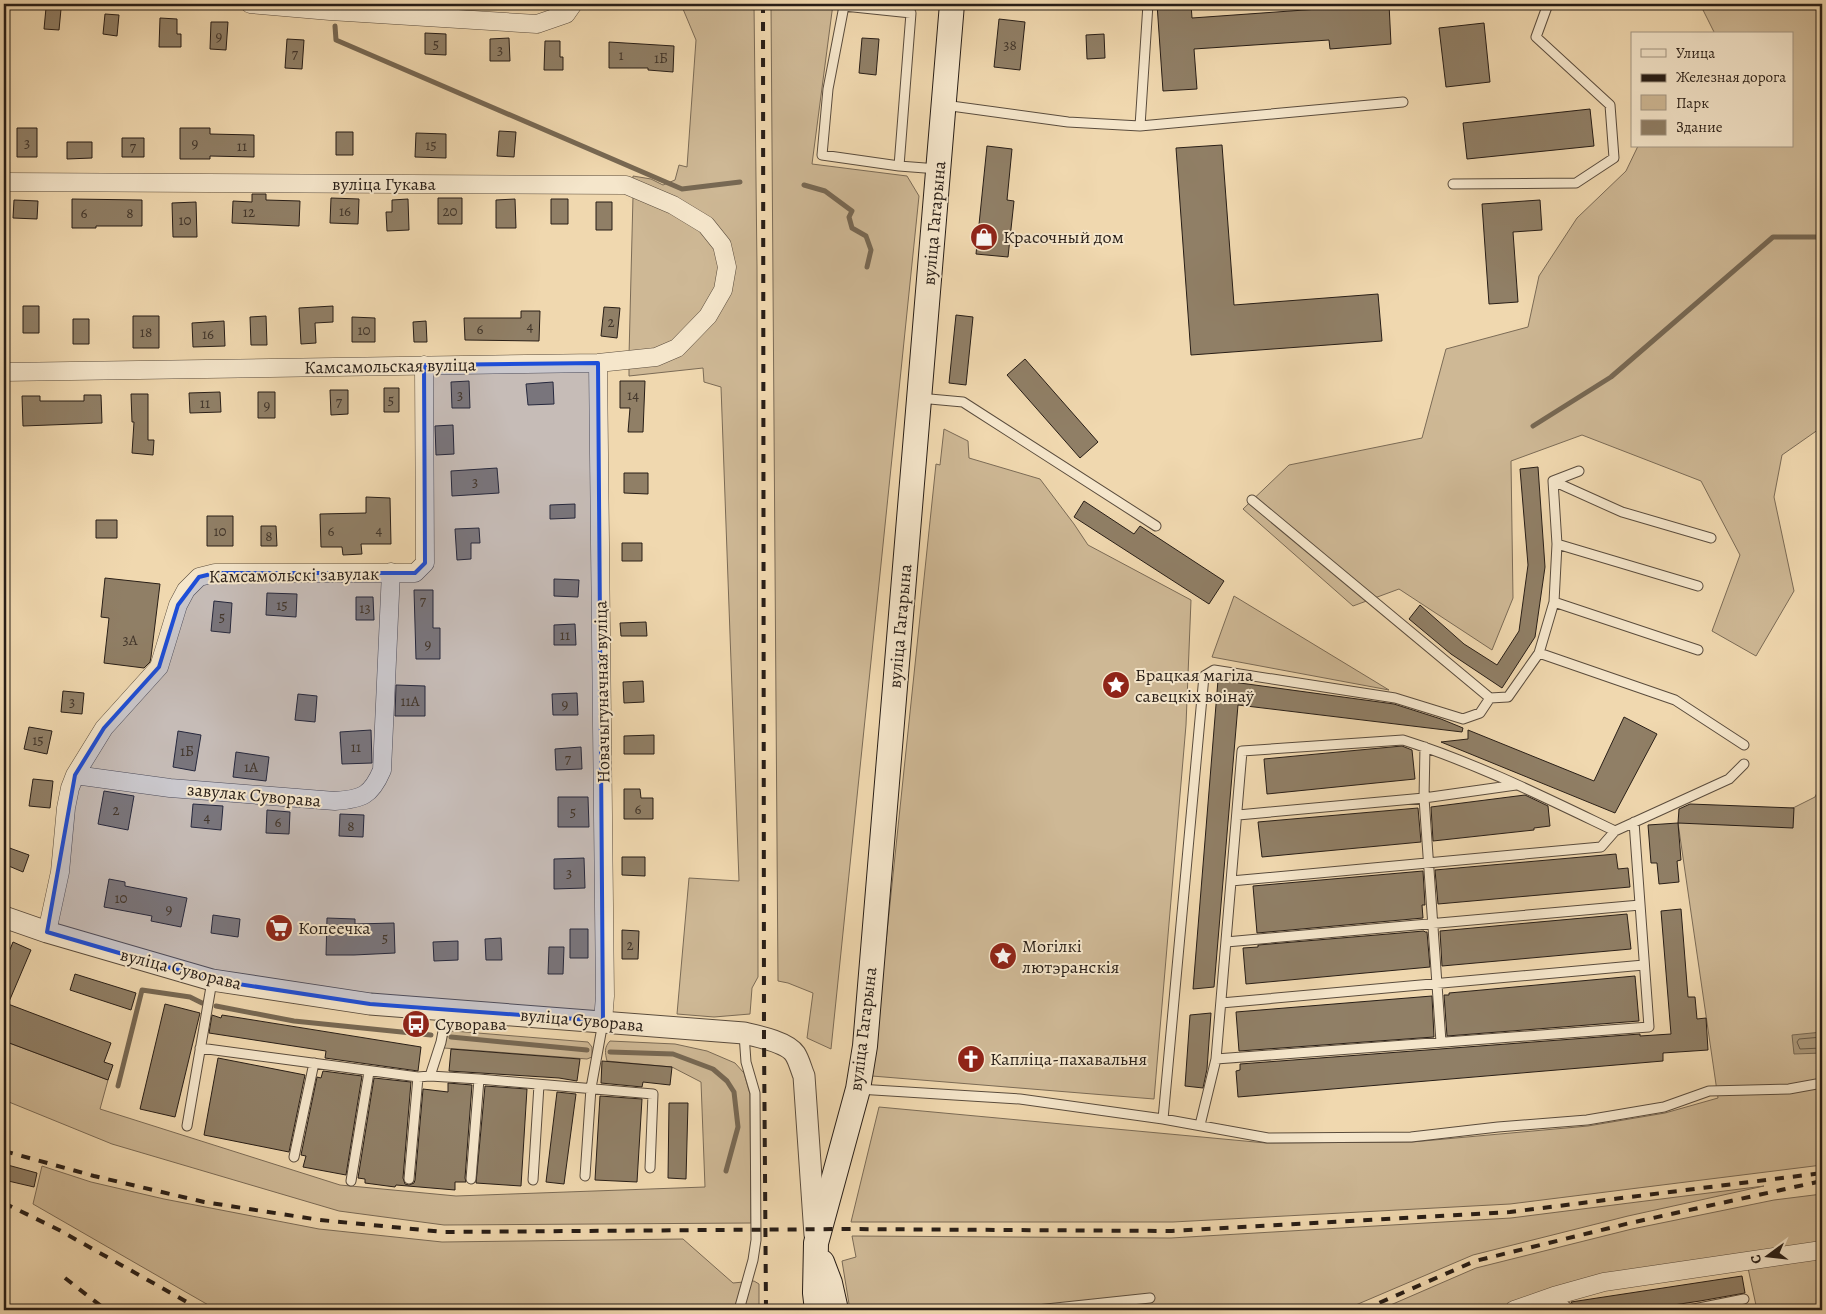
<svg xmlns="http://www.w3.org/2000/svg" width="1826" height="1314" viewBox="0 0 1826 1314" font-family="Alegreya,serif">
<rect width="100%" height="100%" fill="#f0d8af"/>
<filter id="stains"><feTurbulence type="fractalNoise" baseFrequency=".004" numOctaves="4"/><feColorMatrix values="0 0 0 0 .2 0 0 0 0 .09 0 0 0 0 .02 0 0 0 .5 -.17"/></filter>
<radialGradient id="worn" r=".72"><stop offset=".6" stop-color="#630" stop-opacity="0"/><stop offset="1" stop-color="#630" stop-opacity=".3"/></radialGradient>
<!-- green -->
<path fill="#ceb895" stroke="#7b6b56" d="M684,4H754L757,267L758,977L752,988L750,1014L714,1017L677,1014L689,878L739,881L721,387L704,382L703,368L629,376V364L656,361L712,317L729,243L633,183V176L651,179L663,185L675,180L679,165L687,167L696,40L683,9Z
M771,4H833L812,164L907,176L919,196L831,1049L807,1038L813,993L788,983L778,981Z
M1700,4H1822V427L1782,455L1774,497L1794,591L1756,656L1712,631L1740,555L1701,481L1582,435L1511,461L1513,598L1492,650L1399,589L1353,606L1243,509L1289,465L1422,438L1446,349L1528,327L1539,276L1577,218L1626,171L1638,146H1792V34H1715Z
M633,196L670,211L703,229L718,247L723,268L704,314L674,345L629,356Z
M944,429L968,441L969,458L1040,479L1074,524L1088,545L1191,600L1186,725L1154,1099L872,1076L936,464L940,465Z
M1234,596L1389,690L1212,657Z
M1822,782V1165L1510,1204L1173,1222H851L879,1107L1266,1143L1412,1142L1588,1126L1665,1113L1718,1098L1678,823L1793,808L1815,797Z
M453,1031L588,1042L592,1047V1057L587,1059L444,1048L448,1033Z
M4,1041L108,1080L100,1109L340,1185L456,1196L705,1187L701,1082L672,1067L607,1061C605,1053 604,1047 610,1041L675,1044L707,1051L735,1063L744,1073L750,1094L751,1223L444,1225L339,1211L112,1144L4,1100Z
M42,1166L91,1182L164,1199L319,1229L442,1242L683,1239L733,1283L754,1281L759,1284V1310H217L33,1204Z
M1764,1186L1628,1216L1473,1255L1344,1310H981L971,1309L959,1310H850L842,1261L856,1257L852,1236L1171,1238L1511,1218Z
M1822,1194V1310H1757L1748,1268L1552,1289L1497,1310H1379L1476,1268L1632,1229L1774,1200Z"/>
<!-- water -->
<path fill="#ac997b" stroke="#776853" d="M1822,1032V1053L1794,1054L1792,1035Z"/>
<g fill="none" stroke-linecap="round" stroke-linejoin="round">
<!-- shore -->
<path stroke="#6a5c49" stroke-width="1" d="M1822,1037L1799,1039L1797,1042L1800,1049L1822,1048"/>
<!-- stream -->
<path stroke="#776853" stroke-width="5" d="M335,26L336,40L682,189L740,182
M804,185L825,191L852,211L849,217L852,228L866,236L871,250L867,267
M1533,426L1611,377L1773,237H1822
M216,1006L294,1021L431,1035
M451,1037L587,1050
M610,1052L673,1054L713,1069L727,1081L734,1092L738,1127L726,1171
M118,1086L142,990L190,997L202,1003"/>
</g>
<!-- building -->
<path fill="#907f66" stroke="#281e17" d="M1157,4H1191L1192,18L1389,4L1391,44L1330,49L1329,40L1194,49L1197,89L1163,91Z
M46,8L61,9L59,30L44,29Z
M105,14L119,15L117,36L103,34Z
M160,18L177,19V34H181V47H159Z
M999,19L1025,22L1020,70L994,67Z
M211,22H228L226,50L210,49Z
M1484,23L1490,82L1446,87L1439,28Z
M425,33L446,34V55L425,54Z
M1104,34L1105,58L1087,59L1086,35Z
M509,38L510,61H490V39Z
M862,38L879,39L876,75L859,73Z
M287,39L304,40L302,69L285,68Z
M545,41H560V57H563V70H544Z
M609,42L674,46L673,72L648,70V68H609Z
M1590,109L1594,146L1467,159L1463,123Z
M17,128H37V157H17Z
M180,128H210V134L254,135V157L210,156V159H180Z
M499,131L516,132L514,157L497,156Z
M336,132H353V155H336Z
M416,133L446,134V158L415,157Z
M122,138H144V157H122Z
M67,142H92V158L67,159Z
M1222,145L1234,305L1378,294L1382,341L1191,355L1176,148Z
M987,146L1012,149L1007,200L1014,201L1008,257L976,254Z
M252,194H266V200L300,201L299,226L232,223L233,201L252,202Z
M331,198L359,199L358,224L330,223Z
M438,198H462V224H438Z
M72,199L142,200V226H96V228H72Z
M408,199L409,230L387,231L386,212H392V200Z
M515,199L516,228H496V200Z
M551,199H568V224H551Z
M14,200L38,201L37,219L13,218Z
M1540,200L1542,230L1513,232L1518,302L1489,304L1482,204Z
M196,202L197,237H173L172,203Z
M596,202H612V230H596Z
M23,306H39V333H23Z
M333,306V322L315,323L316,343L301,344L299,308Z
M604,307L620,308L617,338L601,336Z
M521,311H540L539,341L465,340L464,318H521Z
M956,315L973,317L966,385L949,383Z
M133,316H159V348H133Z
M266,316L267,345H251L250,317Z
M352,317L375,318V342H352Z
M73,319H89V344H73Z
M224,321L225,346L193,347L192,323Z
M426,321L427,342H414L413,322Z
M1025,359L1098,442L1080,458L1007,375Z
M469,381L470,408H452L451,382Z
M620,381H645L643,432H628L630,408H620Z
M553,382L554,404L528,405L526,384Z
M384,388H399V412H384Z
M330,390H348V414L331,415Z
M220,392L221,412L190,413L189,393Z
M258,392H275V418H258Z
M131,394H148V440H154L153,455L132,453L134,422H132Z
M84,395H101L102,423L23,426L22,396H40V401H84Z
M453,425L454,454L436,455L435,426Z
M1538,467L1545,567L1535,637L1502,688L1451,654L1409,619L1420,605L1464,644L1497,665L1519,631L1528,565L1520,469Z
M497,468L499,493L452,496L451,471Z
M624,473H648V494L624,493Z
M366,497L390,498L391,544H361L362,554L343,555L342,547H321L320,514L366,513Z
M1084,501L1134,534L1140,526L1224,581L1209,604L1074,517Z
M575,504V518L550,519V505Z
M207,516H233V546H207Z
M96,520H117V538H96Z
M261,526H276L277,546H261Z
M479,528L480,543H471V559L457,560L455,529Z
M622,543H642V561H622Z
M105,578L160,584L151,657L150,662L144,668L104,663L109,618L101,617Z
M554,579L579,580L578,597L554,596Z
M414,590H433V628H440V659H416Z
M267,593L297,594L296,617L266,615Z
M356,597H373L374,620H356Z
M214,601L232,603L230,633L211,631Z
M646,622L647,636H621L620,623Z
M575,624L576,645H554V625Z
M1218,680L1394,704L1441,719L1463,728L1462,732L1238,705L1214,987L1193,989Z
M643,681L644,702L624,703L623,682Z
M396,685L425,686V716H395Z
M63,691L84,693L82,714L61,712Z
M577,693L578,715H553L552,694Z
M298,694L317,696L315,722L295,720Z
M1624,717L1657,734L1615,813L1441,742L1468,739V730L1594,781Z
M29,727L52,731L47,754L24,749Z
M371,730L372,763L342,764L340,732Z
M178,731L201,735L195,771L173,767Z
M654,735V754H624V736Z
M1402,746L1412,750L1415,779L1267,794L1264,759Z
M581,747L582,769L556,770L555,749Z
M236,752L269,757L266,781L233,777Z
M33,779L53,781L50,808L29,806Z
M624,789H640L641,798H653V819H624Z
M104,791L134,796L128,830L98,824Z
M1525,795L1548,806L1550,826L1534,828V830L1433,841L1431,807Z
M558,797H588L589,827H558Z
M193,804L223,806L221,830L191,827Z
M1690,804L1794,808L1793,828L1678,823L1679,809Z
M1418,808L1421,842L1262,857L1258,822Z
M267,810L290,812L289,834L266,833Z
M340,814L364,815L363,837L339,836Z
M1678,823L1681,860L1677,861L1679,882L1659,884L1657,863H1651L1648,825Z
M4,846L29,855L23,872L4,864Z
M1616,854L1618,869L1628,868L1630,887L1438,904L1435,870Z
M622,857H645V876L622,875Z
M584,858L585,888L554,889V859Z
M1423,871L1425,905H1422L1423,918L1257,933L1253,886Z
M109,879L125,882V886L187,898L181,927L151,921L152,916L104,907Z
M1681,909L1688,997H1695L1697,1019L1706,1018L1708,1050L1663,1053V1061L1238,1097L1236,1071L1240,1070V1064L1640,1034V1036L1671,1034L1661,911Z
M1627,914L1631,949L1442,966L1440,931Z
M213,915L240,919L238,937L211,933Z
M327,918L355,919V924L394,923L395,953L354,955H326Z
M570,929H588V958H570Z
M622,930L639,931L638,959H622Z
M1424,931L1425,932H1427L1430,967L1246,984L1243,948L1258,947V945Z
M501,938L502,960H486L485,939Z
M458,941V960L434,961L433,942Z
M13,942L31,950L8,1004L111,1043L104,1062L113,1065L108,1080L4,1041V964Z
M549,947H564L563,974H548Z
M75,974L136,993L131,1010L70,990Z
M1635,976L1639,1021L1447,1036L1444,995H1449V993Z
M1432,996L1434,1037L1239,1051L1236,1012Z
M165,1004L200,1013L175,1117L140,1109Z
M1211,1013L1207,1069L1203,1088L1185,1086L1190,1015Z
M212,1015L221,1018L222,1015L421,1047L418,1071L325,1058L326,1051L209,1033Z
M451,1049L580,1059L577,1081L559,1078L449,1071Z
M218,1058L305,1075L289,1152L204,1135Z
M602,1061L672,1067L670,1085L643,1082L642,1087L601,1083Z
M323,1071L362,1076L346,1175L303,1167L306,1156L301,1155L317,1077L321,1078Z
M374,1078L411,1082L403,1178L405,1184L409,1185L414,1183L415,1180L423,1089L448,1092V1083L472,1085L465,1178L466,1182H455V1190L396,1185L395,1187L365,1183V1179L358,1178Z
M485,1086L527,1089L521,1186L476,1183Z
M557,1092L576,1094L564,1184L546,1182Z
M600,1096L642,1099L637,1182L595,1180Z
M669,1103H688L686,1179L668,1178Z
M4,1164L37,1173L34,1187L4,1180Z
M1742,1276L1745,1293L1700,1301L1640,1310H1576L1571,1302Z"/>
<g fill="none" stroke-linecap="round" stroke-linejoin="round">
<!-- service casing -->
<g stroke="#5a4c3d" stroke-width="11">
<path id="service" d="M944,105L1068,122L1140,126L1403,102
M1140,126L1148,4
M899,166L911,13L844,6L828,89L822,155L899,166L938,169
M1453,184L1576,183L1614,158L1610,105L1536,37L1548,4
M919,398L963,402L1156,526
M1553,481L1622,512L1711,538
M1252,500L1490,698L1508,697L1539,653L1554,602L1557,544L1553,481L1579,471
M1557,544L1698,586
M1554,602L1698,650
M1539,653L1675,700L1744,745
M1425,747L1424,798L1441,1042
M1238,815L1424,798L1516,785
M1231,881L1601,847L1615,831
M1226,942L1640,905
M1221,1003L1644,965
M200,1048L418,1077L430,1076L479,1079L653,1094L650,1168
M1216,1059L1649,1027L1634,822
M430,1076L441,1042L447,1010
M858,1089L1020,1099L1163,1119L1268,1138L1411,1137L1498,1127L1587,1120L1664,1107L1709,1091L1789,1089L1822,1083
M1163,1119L1204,676L1214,670L1395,698L1463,719L1480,713L1490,698
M1200,1125L1216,1059L1242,751L1403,740C1476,763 1546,798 1615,831L1729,779L1744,764
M187,1126L212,981
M294,1157L314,1063
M585,1176L591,1088L603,1022
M409,1179L418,1077
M471,1179L479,1079
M533,1180L539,1085
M351,1181L369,1072
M1554,1296L1570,1310
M739,1310L753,1260L756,1240L755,1093L746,1062L744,1034
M1037,1310L1150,1298
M1689,1310L1744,1299"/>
</g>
<!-- minor casing -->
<g stroke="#5a4c3d" stroke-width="19">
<path id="minor" d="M250,4L330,11L537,24L566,14L573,4
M4,182L626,185L673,205L706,225L722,245L727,267L723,290L708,316L677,348L656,357L598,363L4,372
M598,363L605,996L603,1021
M75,775L170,788L335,801C362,799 371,796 382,770L391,572
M47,932L60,872L66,808L70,788L75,775L104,728L159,667L178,605L186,590L199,577L215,573H415L425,563L424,365
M1514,1310L1554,1296L1604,1282L1822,1250"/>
</g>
<!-- tertiary casing -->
<g stroke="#5a4c3d" stroke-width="23">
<path id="tertiary" d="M4,917L47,932L212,980L370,1004L744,1033C757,1036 787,1042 795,1054C799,1060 801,1069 804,1076L815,1235"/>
</g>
<!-- secondary casing -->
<g stroke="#281e17" stroke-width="26">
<path id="secondary" d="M822,1262L830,1283L836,1310
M817,1310L815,1293L816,1243L858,1089L865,1046L952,4"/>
</g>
<!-- service -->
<use href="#service" stroke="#f5e6cb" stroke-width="9"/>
<!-- minor -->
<use href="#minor" stroke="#f5e6cb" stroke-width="18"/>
<!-- tertiary -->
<use href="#tertiary" stroke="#f5e6cb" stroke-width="21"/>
<!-- secondary -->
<use href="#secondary" stroke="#f5e6cb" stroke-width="24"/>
<!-- rail -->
<path stroke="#281e17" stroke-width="4" stroke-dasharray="9 9" stroke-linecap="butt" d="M763,4L764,1038L766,1310
M4,1151L94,1176L204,1202L320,1220L444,1232L848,1229L1172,1231L1510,1212L1822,1173
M4,1203L59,1230L201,1310
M65,1278L106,1310
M1363,1310L1475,1261L1630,1223L1822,1181"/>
</g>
<!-- marked area -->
<path fill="#1d4ed8" fill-opacity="0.2" stroke="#1d4ed8" stroke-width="4" stroke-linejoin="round" d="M598,363L603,1021L370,1004L212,980L47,932L75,775L104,728L159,667L178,605L199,577L215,573H415L425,563L424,365Z"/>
<!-- icons -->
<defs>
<g id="shop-disc" transform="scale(1.4375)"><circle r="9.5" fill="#8f2418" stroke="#f5e6cb"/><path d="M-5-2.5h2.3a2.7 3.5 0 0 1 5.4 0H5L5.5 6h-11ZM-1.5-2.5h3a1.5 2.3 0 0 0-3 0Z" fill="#fff"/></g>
<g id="sight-disc" transform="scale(1.4375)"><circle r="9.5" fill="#8f2418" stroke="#f5e6cb"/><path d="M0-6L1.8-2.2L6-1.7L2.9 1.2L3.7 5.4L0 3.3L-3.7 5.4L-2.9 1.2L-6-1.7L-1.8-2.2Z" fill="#fff"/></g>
<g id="supermarket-disc" transform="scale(1.4375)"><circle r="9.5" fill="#8f2418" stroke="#f5e6cb"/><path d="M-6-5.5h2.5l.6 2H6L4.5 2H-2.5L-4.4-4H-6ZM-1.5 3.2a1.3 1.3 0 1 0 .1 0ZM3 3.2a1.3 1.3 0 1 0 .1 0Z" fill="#fff"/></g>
<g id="bus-disc" transform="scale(1.4375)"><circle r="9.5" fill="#8f2418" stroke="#f5e6cb"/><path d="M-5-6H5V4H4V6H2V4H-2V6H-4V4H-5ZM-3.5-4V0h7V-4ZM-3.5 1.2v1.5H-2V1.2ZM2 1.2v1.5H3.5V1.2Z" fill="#fff"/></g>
<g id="church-disc" transform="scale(1.4375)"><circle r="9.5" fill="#8f2418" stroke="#f5e6cb"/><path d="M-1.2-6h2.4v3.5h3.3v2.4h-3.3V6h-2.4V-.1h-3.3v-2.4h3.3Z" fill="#fff"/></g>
</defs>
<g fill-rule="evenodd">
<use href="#shop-disc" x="984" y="237"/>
<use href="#sight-disc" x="1116" y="685"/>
<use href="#supermarket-disc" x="279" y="928"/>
<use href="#sight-disc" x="1003" y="956"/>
<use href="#bus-disc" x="416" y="1024"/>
<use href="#church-disc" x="971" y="1059"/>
</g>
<g text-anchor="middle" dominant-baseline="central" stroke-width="4" stroke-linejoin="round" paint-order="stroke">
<!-- number labels -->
<g font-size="15" fill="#42362b">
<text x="219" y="36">9</text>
<text x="436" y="44">5</text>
<text x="1010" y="45">38</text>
<text x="500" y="50">3</text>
<text x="295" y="54">7</text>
<text x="621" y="55">1</text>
<text x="661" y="58">1Б</text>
<text x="27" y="143">3</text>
<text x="195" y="143">9</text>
<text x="431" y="145">15</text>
<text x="242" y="146">11</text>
<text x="133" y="147">7</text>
<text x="345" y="211">16</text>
<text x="450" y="211">20</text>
<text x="249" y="212">12</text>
<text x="84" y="213">6</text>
<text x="130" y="213">8</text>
<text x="185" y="220">10</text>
<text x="611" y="322">2</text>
<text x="530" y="326">4</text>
<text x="480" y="329">6</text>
<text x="364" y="330">10</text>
<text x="146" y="332">18</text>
<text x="208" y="334">16</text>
<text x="460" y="395">3</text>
<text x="633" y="395">14</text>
<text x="391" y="400">5</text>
<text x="339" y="402">7</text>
<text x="205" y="403">11</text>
<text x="267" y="405">9</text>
<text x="475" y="482">3</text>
<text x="379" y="530">4</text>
<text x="220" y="531">10</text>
<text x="331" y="531">6</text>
<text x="269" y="536">8</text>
<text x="423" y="601">7</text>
<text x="282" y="605">15</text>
<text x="365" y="608">13</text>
<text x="222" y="617">5</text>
<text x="565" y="635">11</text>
<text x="130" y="640">3А</text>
<text x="428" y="644">9</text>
<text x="410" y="701">11А</text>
<text x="72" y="702">3</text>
<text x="565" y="704">9</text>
<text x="38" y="740">15</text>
<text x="356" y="747">11</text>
<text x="187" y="751">1Б</text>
<text x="568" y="759">7</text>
<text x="251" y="767">1А</text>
<text x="638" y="809">6</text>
<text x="116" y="810">2</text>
<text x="573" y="812">5</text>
<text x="207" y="817">4</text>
<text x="278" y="822">6</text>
<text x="351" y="826">8</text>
<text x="569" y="873">3</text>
<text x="121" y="898">10</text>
<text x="169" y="909">9</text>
<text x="385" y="938">5</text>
<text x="630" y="945">2</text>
</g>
<!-- street labels -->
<g font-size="18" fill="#281e17" stroke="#f5e6cb">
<text x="384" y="184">вуліца Гукава</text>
<text transform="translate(934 223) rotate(-85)">вуліца Гагарына</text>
<text transform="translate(390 366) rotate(-1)">Камсамольская вуліца</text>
<text transform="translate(294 575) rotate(-1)">Камсамольскі завулак</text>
<text transform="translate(900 626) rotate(-85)">вуліца Гагарына</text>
<text transform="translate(602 692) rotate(-91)">Новачыгуначная вуліца</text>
<text transform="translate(254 795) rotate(5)">завулак Суворава</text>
<text transform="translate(181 969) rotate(14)">вуліца Суворава</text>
<text transform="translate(582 1020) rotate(5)">вуліца Суворава</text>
<text transform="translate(863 1029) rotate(-83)">вуліца Гагарына</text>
</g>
<!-- poi labels -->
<g font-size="18" fill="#281e17" stroke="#f5e6cb" text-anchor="start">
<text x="1003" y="237">Красочный дом</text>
<text x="1135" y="675">Брацкая магіла<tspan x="1135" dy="21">савецкіх воінаў</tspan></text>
<text x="298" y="928">Копеечка</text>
<text x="1022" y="946">Могілкі<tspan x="1022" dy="21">лютэранскія</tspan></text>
<text x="435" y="1024">Суворава</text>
<text x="990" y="1059">Капліца-пахавальня</text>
</g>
</g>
<!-- margin -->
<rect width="1826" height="1314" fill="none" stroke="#f0d8af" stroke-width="20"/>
<rect x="5" y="5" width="1816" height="1304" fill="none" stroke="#281e17" stroke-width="2.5"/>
<rect x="10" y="10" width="1806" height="1294" fill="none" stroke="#281e17"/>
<!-- legend -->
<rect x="1631" y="32" width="162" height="115" fill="#f5e6cb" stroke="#a39683"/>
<rect x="1641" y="49" width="25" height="8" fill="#f5e6cb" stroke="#a39683"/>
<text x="1676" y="58" font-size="15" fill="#281e17">Улица</text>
<rect x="1641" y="74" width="25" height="8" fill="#281e17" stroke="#a39683"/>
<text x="1676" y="82" font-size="15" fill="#281e17">Железная дорога</text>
<rect x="1641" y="95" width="25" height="15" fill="#ceb895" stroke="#a39683"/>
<text x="1676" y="108" font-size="15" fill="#281e17">Парк</text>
<rect x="1641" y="120" width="25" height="15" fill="#907f66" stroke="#a39683"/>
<text x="1676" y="132" font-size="15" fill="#281e17">Здание</text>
<!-- north arrow -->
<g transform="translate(1768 1256) rotate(255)" stroke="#f5e6cb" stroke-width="4" paint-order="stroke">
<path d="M0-4L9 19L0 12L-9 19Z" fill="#281e17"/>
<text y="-8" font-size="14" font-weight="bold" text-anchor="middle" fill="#281e17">С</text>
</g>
<rect width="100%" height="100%" filter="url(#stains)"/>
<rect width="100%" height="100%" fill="url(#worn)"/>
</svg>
